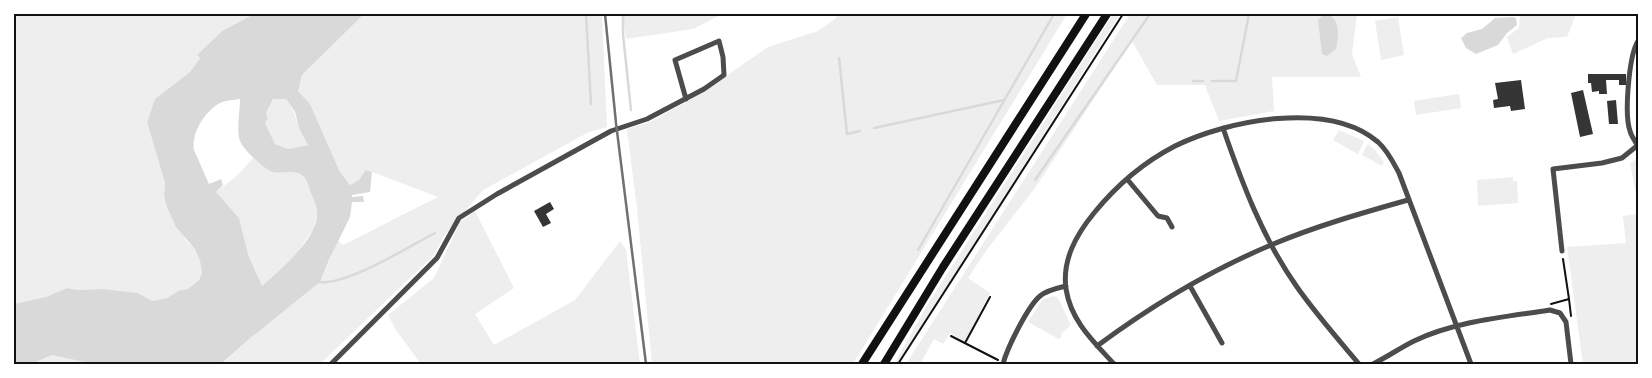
<svg xmlns="http://www.w3.org/2000/svg" width="1652" height="378" viewBox="0 0 1652 378" font-family="'Golos Text',sans-serif">
<rect width="100%" height="100%" fill="#fff"/>
<!-- green -->
<path fill="#eee" d="M14,14H254L222,31L197,55L200,58L190,72L155,99L147,122L165,183L164,195L185,239L195,249L200,261L202,273L199,280L188,289L180,290L167,298L152,301L138,293L104,289L78,290L67,288L46,297L14,304Z
M364,14H602L607,127L589,132L483,190L444,236L434,255L320,364H222L248,340L320,282L338,241L343,245L438,197L367,170L359,180L350,185L340,172L310,104L298,91L302,75Z
M622,14H722L693,29L626,39Z
M836,14H1067L853,364H652L637,208L627,129L650,122L700,94L768,47L818,31L836,18Z
M1113,14H1120L898,364H894L928,304Z
M1130,14H1357L1352,54L1361,77H1272L1274,111L1219,121L1205,85H1157L1132,41L1035,188L986,251L968,278L990,293L965,342L950,333L943,344L934,339L920,364H906Z
M1434,14H1576L1567,37L1548,38L1513,54L1507,37L1519,28L1520,16H1434Z
M1398,17L1404,55L1381,60L1375,21Z
M1459,94L1461,108L1416,115L1414,101Z
M273,99H286C296,113 300,130 308,145L288,149L275,144L265,123L268,118L266,113Z
M1339,130L1364,141L1358,154L1333,140Z
M1368,144L1375,150L1384,162L1382,166L1362,155Z
M253,158L270,171H293L302,175L308,184L314,198L317,215L313,229L294,258L262,286L249,257L239,218L216,192L238,175Z
M1638,158V364H1583L1567,247L1626,243L1623,216L1636,214V194L1630,163Z
M1513,177V181H1517L1518,203L1478,206L1477,180Z
M475,211L514,288L475,314L494,345L575,300L620,241L626,249L640,364H421L396,330L388,315L434,278L460,222Z
M1054,296L1058,298L1071,325L1061,334L1062,336L1057,340V338L1028,322L1042,300Z
M52,355L93,364H31Z"/>
<!-- water -->
<path fill="#d9d9d9" fill-rule="evenodd" d="M254,14H364L302,75L298,91L310,104L340,172L350,185L359,180L366,170L372,172L370,192L352,195V197L363,196L364,202H352L350,217L329,260L320,282L248,340L221,364H93L52,355L31,364H14V304L46,297L67,288L78,290L104,289L138,293L152,301L167,298L180,290L188,289L199,280L202,273L200,261L195,249L176,227L167,207L164,195L165,183L147,122L155,99L190,72L200,58L197,55L222,31ZM240,99C240,112 236,129 240,141C243,149 262,167 270,171C279,175 290,169 300,174C306,177 309,186 311,193C314,199 317,208 317,215C316,240 280,270 262,286L249,257L239,218L216,192L223,185L221,179L209,184L194,150C191,133 205,111 220,103C225,100 234,100 240,99ZM273,99H286L295,112L300,130L308,145L288,149L275,144L265,123L268,118L266,113Z
M1324,14C1341,15 1339,37 1336,49L1327,56L1322,54L1318,20Z
M1513,17L1516,18L1517,25L1507,33L1498,45L1476,54L1466,48L1461,38L1467,33L1482,29L1495,18Z"/>
<g fill="none" stroke-linecap="round" stroke-linejoin="round">
<!-- stream -->
<path stroke="#d9d9d9" stroke-width="2.5" d="M586,14L591,104
M623,14V34L631,110
M839,58L847,134L860,131
M1193,81H1203
M1212,81H1236L1249,14
M874,128L1004,100
M1035,180L1150,14
M918,250L1054,14
M320,282C348,285 408,247 435,233"/>
</g>
<!-- building -->
<path fill="#353535" d="M1588,74H1626V85H1619V80H1606L1607,94H1599V91L1592,92L1591,83H1588Z
M1521,80L1525,109L1511,111L1510,106L1494,108L1493,100L1498,99L1495,83Z
M1583,90L1593,134L1580,137L1571,93Z
M1616,100L1618,124H1609L1607,101Z
M550,202L554,209L546,214L551,223L543,227L534,211Z"/>
<g fill="none" stroke-linecap="round" stroke-linejoin="round">
<!-- path -->
<path stroke="#111" stroke-width="2" d="M1569,299L1571,316
M1551,304L1569,299L1563,259
M951,336L998,360
M965,343L990,297
M898,364L1123,14"/>
<!-- minor -->
<path stroke="#4c4c4c" stroke-width="5" d="M1223,128C1242,183 1263,239 1297,287C1316,314 1338,339 1359,364
M1637,145C1635,140 1631,136 1630,131C1624,114 1629,55 1638,41
M1127,179L1158,216L1167,218L1172,227
M1562,251L1553,169L1602,163L1622,158L1638,145
M1190,286L1222,343
M1097,346C1151,306 1209,271 1271,245C1316,226 1362,213 1408,200
M331,364L437,258L459,218L497,194L611,131L647,119L704,89L724,75L723,57L719,41L675,60L686,99
M1003,364C1007,348 1028,306 1040,296C1047,290 1058,288 1066,286
M1114,364C1093,341 1071,321 1066,289C1062,260 1076,235 1094,213C1116,186 1144,162 1175,146C1228,120 1329,100 1378,142C1388,151 1393,162 1399,173L1471,364
M1373,364C1387,357 1400,348 1414,341C1456,321 1505,317 1550,310L1560,313L1566,322L1571,364"/>
<!-- trunk -->
<path stroke="#111" stroke-width="8" d="M862,364L1086,14
M884,364L943,267L1107,14"/>
<!-- rail -->
<path stroke="#707070" stroke-width="2.5" d="M605,14L616,123L646,364"/>
</g>
<!-- border -->
<rect width="1652" height="378" fill="none" stroke="#ffffff" stroke-width="30"/>
<rect x="15" y="15" width="1622" height="348" fill="none" stroke="#111" stroke-width="2"/>
</svg>
